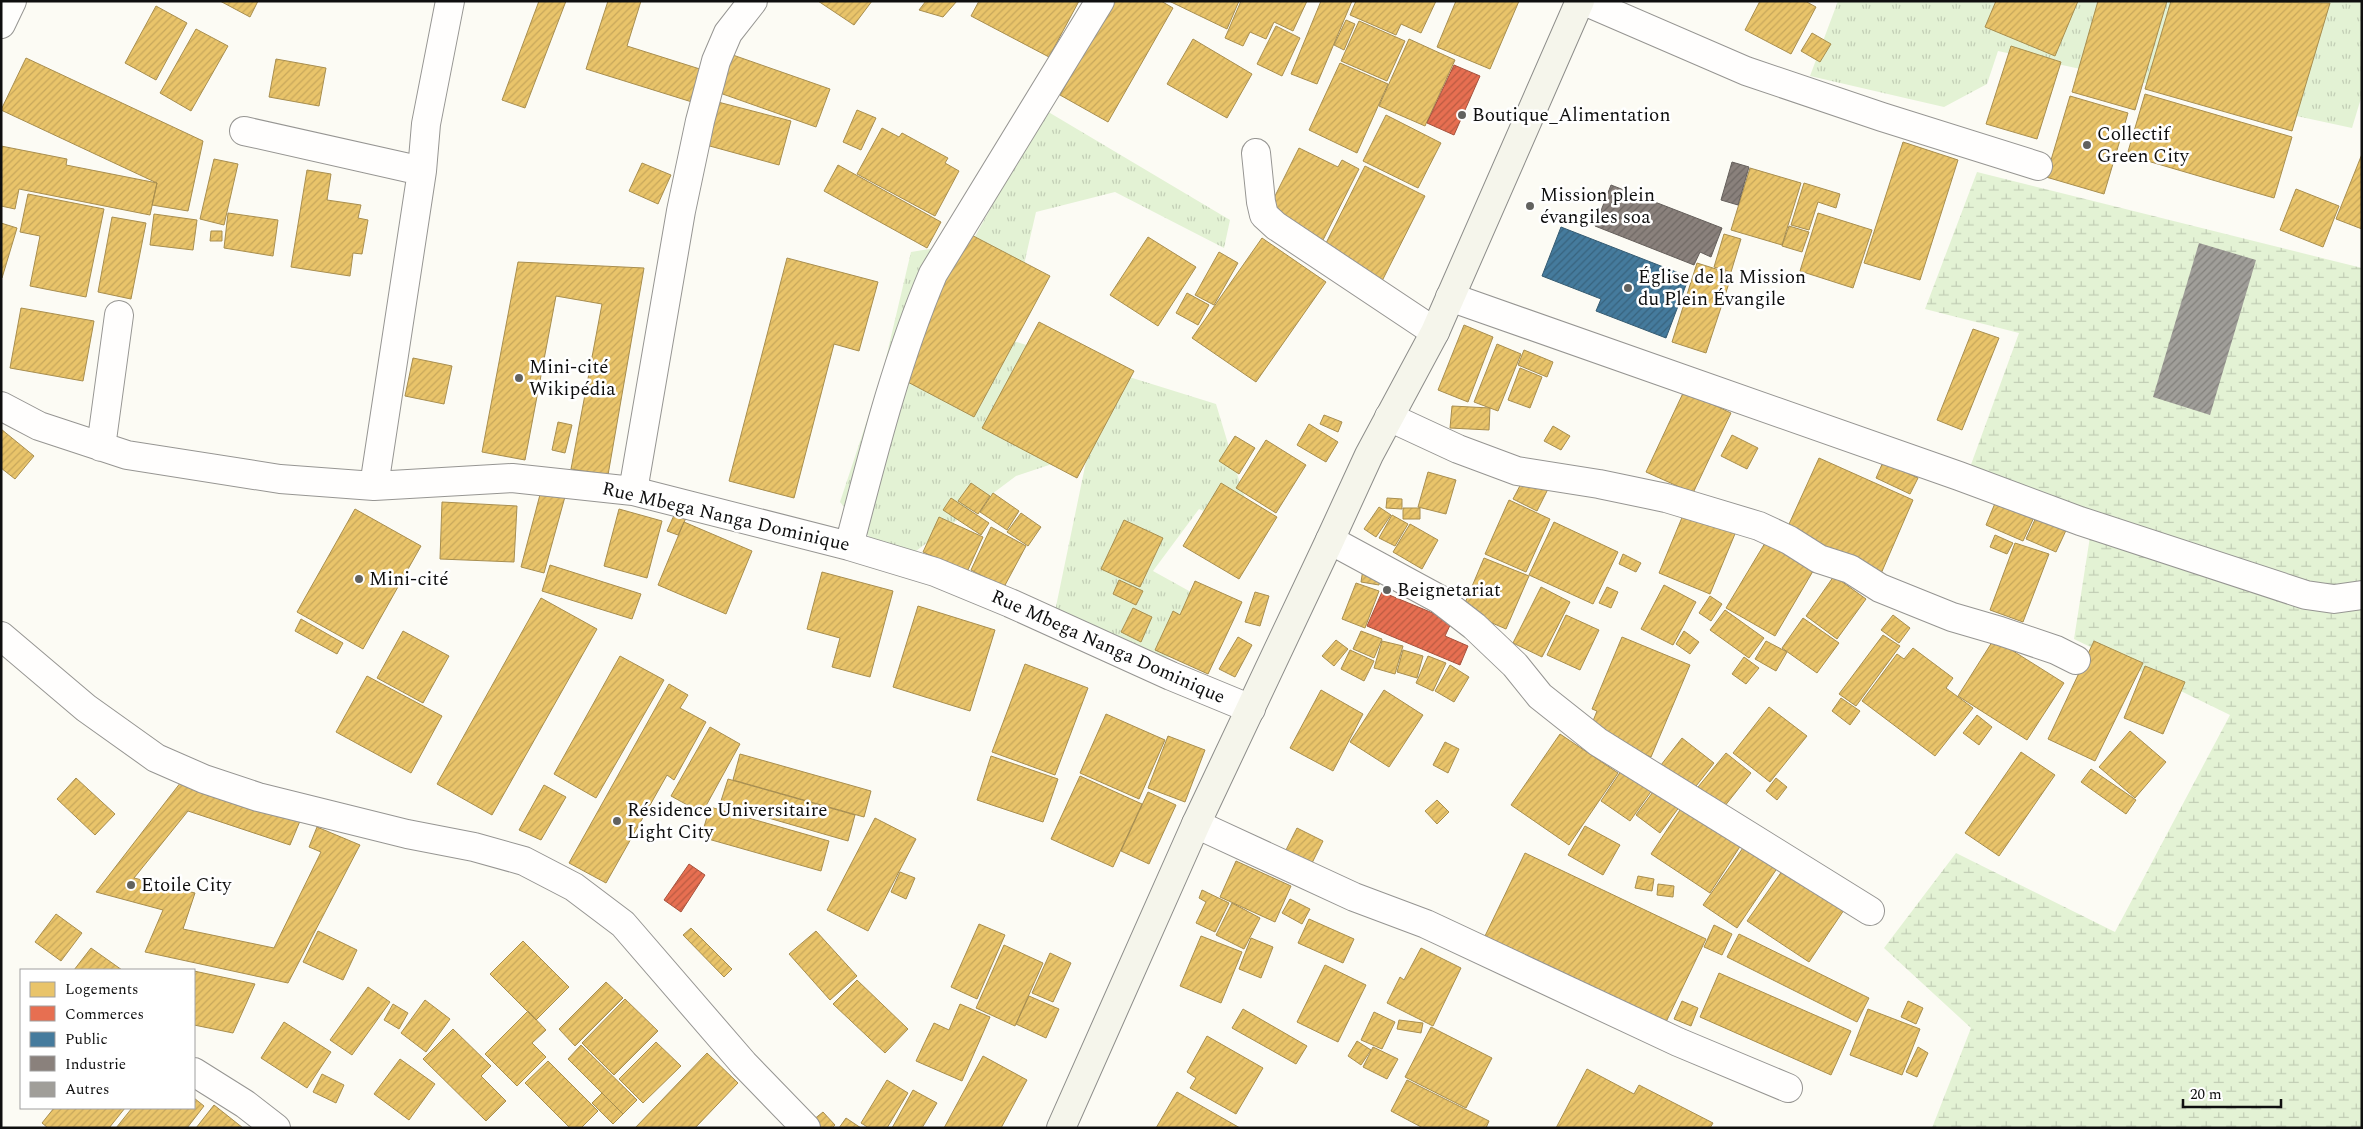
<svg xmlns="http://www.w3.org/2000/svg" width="2363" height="1129" viewBox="0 0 2363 1129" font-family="Spectral,serif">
<defs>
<pattern id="grass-tufts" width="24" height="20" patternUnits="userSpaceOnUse" patternTransform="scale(1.25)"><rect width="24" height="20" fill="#e3f2d4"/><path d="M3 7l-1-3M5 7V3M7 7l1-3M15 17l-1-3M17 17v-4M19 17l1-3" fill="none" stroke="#c2ceb5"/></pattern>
<pattern id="wetland-marsh" width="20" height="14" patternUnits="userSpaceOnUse" patternTransform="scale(1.25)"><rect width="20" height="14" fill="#e3f2d4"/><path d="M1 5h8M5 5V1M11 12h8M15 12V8" fill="none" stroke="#c2ceb5"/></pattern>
<pattern id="homes-hatch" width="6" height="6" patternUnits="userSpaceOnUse" patternTransform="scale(1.25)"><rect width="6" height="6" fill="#e9c46a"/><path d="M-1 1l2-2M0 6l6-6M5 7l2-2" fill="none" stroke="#c7a75b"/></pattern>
<pattern id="shops-hatch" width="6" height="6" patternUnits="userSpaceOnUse" patternTransform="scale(1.25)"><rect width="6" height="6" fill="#e76f51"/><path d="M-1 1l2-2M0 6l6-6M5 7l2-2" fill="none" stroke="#ba5a42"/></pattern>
<pattern id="public-hatch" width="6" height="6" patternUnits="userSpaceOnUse" patternTransform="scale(1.25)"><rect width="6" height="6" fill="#457b9d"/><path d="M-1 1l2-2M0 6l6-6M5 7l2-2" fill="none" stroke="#38637e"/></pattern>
<pattern id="industry-hatch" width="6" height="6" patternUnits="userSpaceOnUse" patternTransform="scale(1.25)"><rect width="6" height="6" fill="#8a817c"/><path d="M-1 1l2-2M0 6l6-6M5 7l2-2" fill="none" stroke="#6f6864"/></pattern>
<pattern id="building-hatch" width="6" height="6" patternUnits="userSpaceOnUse" patternTransform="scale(1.25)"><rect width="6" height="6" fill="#a09e99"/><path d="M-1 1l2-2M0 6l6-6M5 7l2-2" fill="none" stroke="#817f7b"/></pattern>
</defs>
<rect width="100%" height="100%" fill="#fcfbf4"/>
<!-- grass -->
<path fill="url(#grass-tufts)" d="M1838,1H2362V95L2352,128L1998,51L1987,84L1944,107L1810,76Z
M1045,110L1230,220L1224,248L1115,192L1036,212L1007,339L1216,404L1242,490L1261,535L1199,509L1153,571L1227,612L1217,649L1143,661L1053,621L1088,452L1016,476L908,557L872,540L840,502L882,375L911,252L972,242Z"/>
<!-- wetland -->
<path fill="url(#wetland-marsh)" d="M1977,172L2362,268V1128H1932L1971,1028L1884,948L1956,853L2115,932L2230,715L2074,639L2092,524L1965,481L2019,333L1925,309Z"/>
<!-- homes -->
<path fill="url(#homes-hatch)" stroke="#a88e4f" d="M220,1H258L250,17Z
M539,1H566L525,108L502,100Z
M608,1H641L627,46L703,70L692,102L586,69Z
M818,1H872L854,25Z
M926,1H957L943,17L919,10Z
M979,1H1079L1049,57L971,16Z
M1114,1H1161L1173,8L1108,122L1060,95Z
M1169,1H1239L1227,29Z
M1241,1H1307L1293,31L1274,22L1266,39L1250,32L1243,46L1225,38Z
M1321,1H1352L1317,84L1291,74Z
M1356,1H1436L1421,33L1401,24L1396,35L1350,15Z
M1456,1H1519L1490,69L1437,47Z
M1760,1H1805L1816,7L1791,54L1745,30Z
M1996,1H2078L2055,56L1985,27Z
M2098,1H2167L2135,110L2072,92Z
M2171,1L2330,3L2292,131L2145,89Z
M156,6L187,23L156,80L125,63Z
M1346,20L1355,24L1344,50L1334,45Z
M1359,21L1405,41L1387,81L1341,61Z
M1276,26L1300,38L1282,76L1257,64Z
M196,29L228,46L191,111L160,93Z
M1812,33L1831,44L1820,62L1801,51Z
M1193,39L1252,74L1227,118L1167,84Z
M1409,39L1455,60L1425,126L1379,106Z
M2011,46L2061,62L2037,139L1986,124Z
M730,54L830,89L816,127L717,92Z
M26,58L203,141L188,211L152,205L157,183L1,110Z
M276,59L326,68L319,106L269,97Z
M1340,63L1388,84L1357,153L1309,130Z
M2145,94L2292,137L2274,198L2127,155Z
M2070,96L2128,113L2104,194L2046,177Z
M718,102L791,121L779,165L706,145Z
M857,110L876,118L861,150L843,142Z
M1386,115L1441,143L1418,188L1363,161Z
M882,128L899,137L902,133L948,158L945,163L959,171L935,216L857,174Z
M1903,142L1958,160L1920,280L1864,263Z
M1,146L67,159L66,165L157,183L150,215L19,189L15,209L1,206Z
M1299,148L1338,167L1342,160L1359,169L1323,240L1267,212Z
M2362,154V229L2336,219Z
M214,159L238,164L224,225L200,219Z
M642,163L671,175L658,204L629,191Z
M838,165L941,222L927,248L824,191Z
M1365,166L1425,196L1382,281L1322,251Z
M1750,168L1801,183L1782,245L1731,230Z
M307,170L331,174L327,200L361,205L358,218L368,220L362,254L353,253L350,276L291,267Z
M1804,183L1840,194L1836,208L1818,202L1809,230L1791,225Z
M2296,189L2339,206L2323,247L2280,230Z
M28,194L104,209L86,297L30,286L40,236L20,232Z
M228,213L278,220L273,256L224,248Z
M1818,213L1872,230L1853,288L1800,271Z
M154,214L197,220L193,250L150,245Z
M112,217L146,223L131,299L98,292Z
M1,223L17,228L2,278H1Z
M1789,226L1809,232L1802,252L1782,246Z
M960,229L1050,276L974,417L885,370Z
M211,231H222V241H210Z
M1724,234L1741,239L1731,272L1714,267Z
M1148,237L1196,267L1158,326L1110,295Z
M1262,238L1326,282L1256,382L1192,338Z
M1219,252L1238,263L1214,305L1195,295Z
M787,258L878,282L859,351L834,344L794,498L729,481Z
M518,262L644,268L608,475L571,469L602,304L556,296L525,460L482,452Z
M1697,263L1732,274L1706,353L1672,342Z
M1187,293L1209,305L1198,325L1176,313Z
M21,308L94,321L83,381L10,368Z
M1039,322L1134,371L1077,478L982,428Z
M1464,325L1493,337L1468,402L1438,390Z
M1973,329L1999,338L1962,430L1937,420Z
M1497,344L1521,354L1498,411L1474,402Z
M1524,350L1553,362L1547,377L1518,365Z
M413,358L452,366L444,404L405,396Z
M1520,368L1542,377L1530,408L1508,400Z
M1684,391L1731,413L1693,493L1646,472Z
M1452,406L1490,408L1489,430L1450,428Z
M1324,415L1342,422L1338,432L1320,424Z
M558,422L572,425L565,453L552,450Z
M1309,424L1338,442L1326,462L1297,445Z
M1553,426L1570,436L1561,450L1544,441Z
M1,429L34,456L15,479L1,468Z
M1732,435L1758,448L1747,469L1721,456Z
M1235,436L1255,448L1239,474L1219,461Z
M1266,440L1306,465L1276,513L1236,488Z
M1819,458L1913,500L1880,576L1785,533Z
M1883,462L1918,478L1910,494L1876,478Z
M1428,472L1456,480L1446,514L1418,507Z
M1524,478L1548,489L1537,511L1513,499Z
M971,483L990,496L978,514L958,501Z
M1221,483L1277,517L1239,579L1183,546Z
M542,487L566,493L544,573L521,567Z
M993,493L1019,511L1007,530L980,512Z
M1998,496L2036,513L2023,541L1986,525Z
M951,498L989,523L981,535L943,510Z
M1387,498L1402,499V509L1386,508Z
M1509,500L1550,519L1526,572L1485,554Z
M442,502L517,506L514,562L440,559Z
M1379,507L1391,515L1376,537L1364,529Z
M1403,508H1420V519H1403Z
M1686,508L1737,529L1710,594L1659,573Z
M355,509L421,546L363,649L297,612Z
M619,509L662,521L647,578L604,566Z
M675,513L686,518L678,535L667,531Z
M1021,513L1041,527L1028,546L1007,532Z
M2038,513L2068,526L2056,552L2026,539Z
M1392,515L1408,524L1395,546L1379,538Z
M939,517L983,537L967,572L923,552Z
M1124,520L1163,538L1140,587L1101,569Z
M684,522L752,551L726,614L658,585Z
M1554,522L1618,552L1593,604L1529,575Z
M1410,524L1438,540L1422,569L1393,552Z
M991,527L1026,546L1004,587L971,570Z
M1995,535L2013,543L2007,554L1990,547Z
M1768,538L1816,566L1775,636L1726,608Z
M2015,543L2049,554L2023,622L1990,610Z
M1623,554L1641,563L1636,572L1619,564Z
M1484,558L1529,576L1506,629L1462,610Z
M550,565L641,594L632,619L542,591Z
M1363,569L1381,572L1379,585L1361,582Z
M822,572L893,591L870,677L832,667L840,638L807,629Z
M1834,576L1866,599L1837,639L1806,616Z
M1119,580L1143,591L1136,605L1113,594Z
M1195,581L1242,602L1208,674L1155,650L1173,611L1180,615Z
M1356,583L1379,591L1365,628L1342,619Z
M1664,585L1696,602L1673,645L1641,629Z
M1541,587L1570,602L1542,657L1513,643Z
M1607,587L1618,592L1611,608L1599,603Z
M1255,592L1269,596L1260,626L1245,622Z
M1710,596L1722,604L1711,621L1699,613Z
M541,598L597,629L492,815L437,784Z
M918,606L995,630L970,711L893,687Z
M1133,608L1152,617L1141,642L1121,632Z
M1725,610L1764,638L1749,658L1710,630Z
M1566,615L1599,630L1580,670L1547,655Z
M1893,615L1910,628L1899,643L1881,630Z
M1803,618L1839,643L1817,673L1782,648Z
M301,619L343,643L337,654L295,631Z
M403,631L449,656L423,703L377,678Z
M1361,631L1382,639L1374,658L1353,649Z
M1684,631L1699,642L1690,654L1676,644Z
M1883,635L1900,646L1856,706L1839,694Z
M1238,637L1252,645L1235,677L1219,669Z
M1622,637L1690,665L1651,757L1589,731L1597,711L1592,709Z
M1994,639L2064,683L2027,740L1958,696Z
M1336,640L1348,649L1334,666L1322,656Z
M1382,641L1403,646L1395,674L1374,668Z
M1766,641L1787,652L1776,671L1755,659Z
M2094,641L2143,663L2095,761L2048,739Z
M1913,648L1953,678L1946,688L1973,708L1935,756L1862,701L1897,654L1904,659Z
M1350,650L1374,661L1364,681L1341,669Z
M1403,650L1423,656L1417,678L1397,672Z
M620,656L664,680L596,798L554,774Z
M1428,656L1446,663L1433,691L1416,683Z
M1744,657L1759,668L1746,684L1732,674Z
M1025,664L1088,688L1055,775L992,752Z
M1450,665L1469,677L1454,702L1435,691Z
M2145,666L2185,682L2163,734L2124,718Z
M367,676L442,716L411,773L336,732Z
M669,684L688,695L680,708L706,722L674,780L667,775L606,883L569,863Z
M1321,690L1363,714L1333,771L1290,748Z
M1384,690L1423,715L1389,767L1350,742Z
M1841,698L1860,711L1850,725L1832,711Z
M1769,707L1807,736L1770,782L1733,753Z
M1106,714L1165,740L1139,799L1080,773Z
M1977,715L1992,727L1979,745L1963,733Z
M710,727L740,744L702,813L671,796Z
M2130,731L2166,762L2135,798L2099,767Z
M1560,734L1618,773L1569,845L1511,805Z
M1168,736L1205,750L1185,802L1148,788Z
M1682,738L1714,763L1693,790L1661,765Z
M1445,742L1459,749L1448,773L1433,765Z
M2021,752L2055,775L1999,856L1965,833Z
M1726,753L1751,773L1724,807L1698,787Z
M740,754L871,791L864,817L733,780Z
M991,756L1058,779L1043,822L977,800Z
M1625,765L1655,786L1630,821L1601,801Z
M2091,769L2136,800L2126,814L2081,782Z
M1080,776L1142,804L1113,867L1051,839Z
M76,778L115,814L95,835L57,799Z
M1776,778L1787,787L1777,800L1766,791Z
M728,779L855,815L848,841L720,804Z
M181,782L300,821L290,845L188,811L134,878L195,893L183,929L274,948L321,852L309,847L317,827L360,845L288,983L145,952L163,910L96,892Z
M544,785L566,797L541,840L519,830Z
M1658,785L1683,802L1660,833L1636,815Z
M1148,792L1176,805L1149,864L1121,851Z
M1437,800L1449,812L1437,824L1425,811Z
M710,807L829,841L821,871L701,837Z
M1682,807L1741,845L1710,893L1651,854Z
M875,818L916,839L868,931L827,910Z
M1585,826L1620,845L1603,875L1568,855Z
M1297,828L1323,841L1311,865L1285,852Z
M1745,845L1778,867L1737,928L1703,905Z
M1525,853L1706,939L1666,1022L1485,936Z
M1236,861L1291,886L1275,922L1220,897Z
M1787,864L1848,904L1809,962L1747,921Z
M900,872L915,878L906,899L891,892Z
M1638,876L1654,879L1652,891L1635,888Z
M1658,884L1674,886L1673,897L1657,895Z
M1202,890L1229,903L1215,932L1196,923L1206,902L1199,898Z
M1290,899L1310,909L1302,924L1282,913Z
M1232,903L1260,918L1244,949L1216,935Z
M56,914L82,933L61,961L35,942Z
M1309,919L1354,939L1343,963L1298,943Z
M979,924L1005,935L977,999L951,987Z
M1714,925L1732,934L1722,955L1704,947Z
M691,928L732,969L724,977L683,935Z
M318,931L357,950L343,980L303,962Z
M816,931L857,976L830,1000L789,954Z
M1739,934L1869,998L1857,1022L1727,957Z
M1201,936L1242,952L1221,1003L1180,986Z
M1251,938L1273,947L1261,978L1239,969Z
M523,941L569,987L536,1020L490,974Z
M1004,945L1043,963L1015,1026L976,1008Z
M91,948L122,970H74Z
M1421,948L1461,968L1433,1026L1387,1003L1400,977L1404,980Z
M1050,953L1071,963L1053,1002L1032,993Z
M1325,965L1366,985L1338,1042L1297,1022Z
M194,971L255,984L233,1033L194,1025Z
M1719,973L1851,1031L1831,1075L1700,1017Z
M857,980L908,1029L885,1053L833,1004Z
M606,982L623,998L575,1046L559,1029Z
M368,987L390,1002L352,1055L330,1040Z
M1029,996L1059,1009L1046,1038L1016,1024Z
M625,999L658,1031L614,1075L582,1043Z
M425,1000L450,1019L426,1052L401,1033Z
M1682,1001L1698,1008L1691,1026L1674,1019Z
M1908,1001L1923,1008L1916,1024L1901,1017Z
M393,1004L408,1013L399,1029L384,1020Z
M960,1004L990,1017L962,1081L916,1061L934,1023L949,1030Z
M1243,1009L1307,1046L1296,1064L1232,1028Z
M1868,1009L1920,1029L1902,1075L1850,1055Z
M528,1011L546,1030L532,1043L546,1057L517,1086L485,1054Z
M1374,1012L1395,1022L1382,1049L1361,1040Z
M1399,1020L1423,1023L1421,1033L1397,1029Z
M284,1022L331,1052L307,1088L261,1058Z
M1431,1027L1492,1058L1466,1108L1405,1077Z
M453,1029L491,1066L481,1076L506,1101L486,1121L423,1059Z
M1207,1036L1263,1068L1236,1114L1190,1088L1196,1078L1187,1072Z
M1357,1041L1371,1050L1361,1065L1348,1056Z
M656,1042L681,1066L643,1103L619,1079Z
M581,1045L637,1100L623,1114L568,1059Z
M1373,1047L1398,1059L1387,1079L1363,1067Z
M1918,1047L1928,1053L1917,1077L1906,1072Z
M707,1053L738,1083L695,1128H635Z
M983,1056L1027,1080L1001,1128H944Z
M400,1059L435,1084L409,1120L374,1094Z
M548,1061L598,1111L581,1128H570L525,1083Z
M1587,1069L1634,1094L1639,1085L1713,1123L1710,1128H1556Z
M322,1074L344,1085L336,1103L313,1092Z
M887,1080L908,1093L887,1128H869L861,1123Z
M1407,1080L1489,1121L1486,1128H1423L1391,1111Z
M913,1090L937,1103L922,1128H892Z
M1177,1092L1240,1128H1156Z
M602,1093L623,1114L613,1124L592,1103Z
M194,1098L204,1106L187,1128H116L132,1108H194Z
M214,1105L243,1128H196Z
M54,1108H125L109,1128H48L42,1123Z
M823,1112L835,1125L832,1128H820L813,1120Z
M846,1118L861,1128H839Z"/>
<!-- shops -->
<path fill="url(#shops-hatch)" stroke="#a6523d" d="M1454,65L1480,76L1454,135L1427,123Z
M1382,592L1452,621L1445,636L1468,646L1460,665L1367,626Z
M689,864L705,875L681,912L664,900Z"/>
<!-- public -->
<path fill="url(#public-hatch)" stroke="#355b72" d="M1561,227L1689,277L1666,338L1596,311L1601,299L1542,276Z"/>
<!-- industry -->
<path fill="url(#industry-hatch)" stroke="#655f5b" d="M1732,162L1749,167L1738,205L1721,200Z
M1611,185L1722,228L1711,257L1700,252L1694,265L1595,226Z"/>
<!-- building -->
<path fill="url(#building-hatch)" d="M2199,243L2256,260L2210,415L2153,397Z"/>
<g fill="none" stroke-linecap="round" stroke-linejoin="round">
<!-- street casing -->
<g stroke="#969592" stroke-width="30">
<path id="street" d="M1584,1L1746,71L1882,117L2038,166
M1,24L12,1
M244,131L422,171
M1256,153L1261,202L1264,215L1276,226L1435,332
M1450,297L1959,476L2080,521L2306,595L2334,599L2362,595
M1,406L39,426L127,455L280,479L374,486L512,478L633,491L849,546L935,572L1010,603L1171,676L1251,709
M1389,417L1458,449L1517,471L1599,484L1666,498L1759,526L1789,540L1819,559L1850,569L1880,588L1952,617L2000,631L2056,650L2076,660
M101,447L119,315
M374,486L422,171L426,124L450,1
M633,491L681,211L700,121L716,61L728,33L753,1
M1330,540L1439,599L1474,626L1515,665L1540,696L1598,742L1870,911
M849,546C873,454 896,361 933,274L1100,1
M1,636L86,708L156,758L204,779L258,797L407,834L474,847L524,861L574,887L623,924L744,1064L806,1128
M1196,824L1354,897L1426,924L1678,1042L1788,1088
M194,1072L245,1104L276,1128"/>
</g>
<!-- secondary casing -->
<g stroke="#8c8c89" stroke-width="30">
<path id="secondary" d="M1061,1128L1196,824L1330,540L1369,455L1435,332L1580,1"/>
</g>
<!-- street -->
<use href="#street" stroke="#fffefd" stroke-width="28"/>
<!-- secondary -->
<use href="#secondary" stroke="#f5f5eb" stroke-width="28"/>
</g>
<!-- markers -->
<g fill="#62625f" stroke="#fff" stroke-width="2">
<circle cx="1462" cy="115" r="5"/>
<circle cx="2087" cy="145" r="5"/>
<circle cx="1530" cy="206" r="5"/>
<circle cx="1628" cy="288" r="5"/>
<circle cx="519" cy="378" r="5"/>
<circle cx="359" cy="579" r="5"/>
<circle cx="1387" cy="590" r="5"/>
<circle cx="617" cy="821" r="5"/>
<circle cx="131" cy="885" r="5"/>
</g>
<g text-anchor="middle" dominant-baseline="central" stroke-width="5" stroke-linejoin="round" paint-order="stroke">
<!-- poi labels -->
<g font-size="19" fill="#0f0f0f" stroke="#fff" text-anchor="start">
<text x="1472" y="115">Boutique_Alimentation</text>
<text x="2097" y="134">Collectif<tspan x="2097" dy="22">Green City</tspan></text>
<text x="1540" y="195">Mission plein<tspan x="1540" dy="22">évangiles soa</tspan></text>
<text x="1638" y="277">Église de la Mission<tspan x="1638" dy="22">du Plein Évangile</tspan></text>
<text x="529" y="367">Mini-cité<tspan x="529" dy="22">Wikipédia</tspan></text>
<text x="369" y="579">Mini-cité</text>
<text x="1397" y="590">Beignetariat</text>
<text x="627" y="810">Résidence Universitaire<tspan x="627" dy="22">Light City</tspan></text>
<text x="141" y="885">Etoile City</text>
</g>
<!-- street labels -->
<g font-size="19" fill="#0f0f0f" stroke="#fff">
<text transform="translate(726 517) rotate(13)">Rue Mbega Nanga Dominique</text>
<text transform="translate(1108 647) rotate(24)">Rue Mbega Nanga Dominique</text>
</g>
</g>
<!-- border -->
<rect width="2363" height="1129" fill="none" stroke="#0f0f0f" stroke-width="5"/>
<!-- legend -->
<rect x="20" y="969" width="175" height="140" fill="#ffffff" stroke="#9f9f9f"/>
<rect x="30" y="982" width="25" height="15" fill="#e9c46a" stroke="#9f9f9f"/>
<text x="65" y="994" font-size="15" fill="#0f0f0f">Logements</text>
<rect x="30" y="1006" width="25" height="15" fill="#e76f51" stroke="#9f9f9f"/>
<text x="65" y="1019" font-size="15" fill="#0f0f0f">Commerces</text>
<rect x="30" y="1032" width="25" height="15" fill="#457b9d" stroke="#9f9f9f"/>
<text x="65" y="1044" font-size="15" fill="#0f0f0f">Public</text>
<rect x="30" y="1056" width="25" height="15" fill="#8a817c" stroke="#9f9f9f"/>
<text x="65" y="1069" font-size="15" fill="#0f0f0f">Industrie</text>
<rect x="30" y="1082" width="25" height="15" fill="#a09e99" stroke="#9f9f9f"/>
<text x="65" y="1094" font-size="15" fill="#0f0f0f">Autres</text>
<!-- scale -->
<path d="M2183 1099v8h98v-8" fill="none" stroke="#0f0f0f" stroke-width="2.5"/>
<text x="2190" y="1099" font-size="15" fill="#0f0f0f" stroke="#ffffff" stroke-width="4" paint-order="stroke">20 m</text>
</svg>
